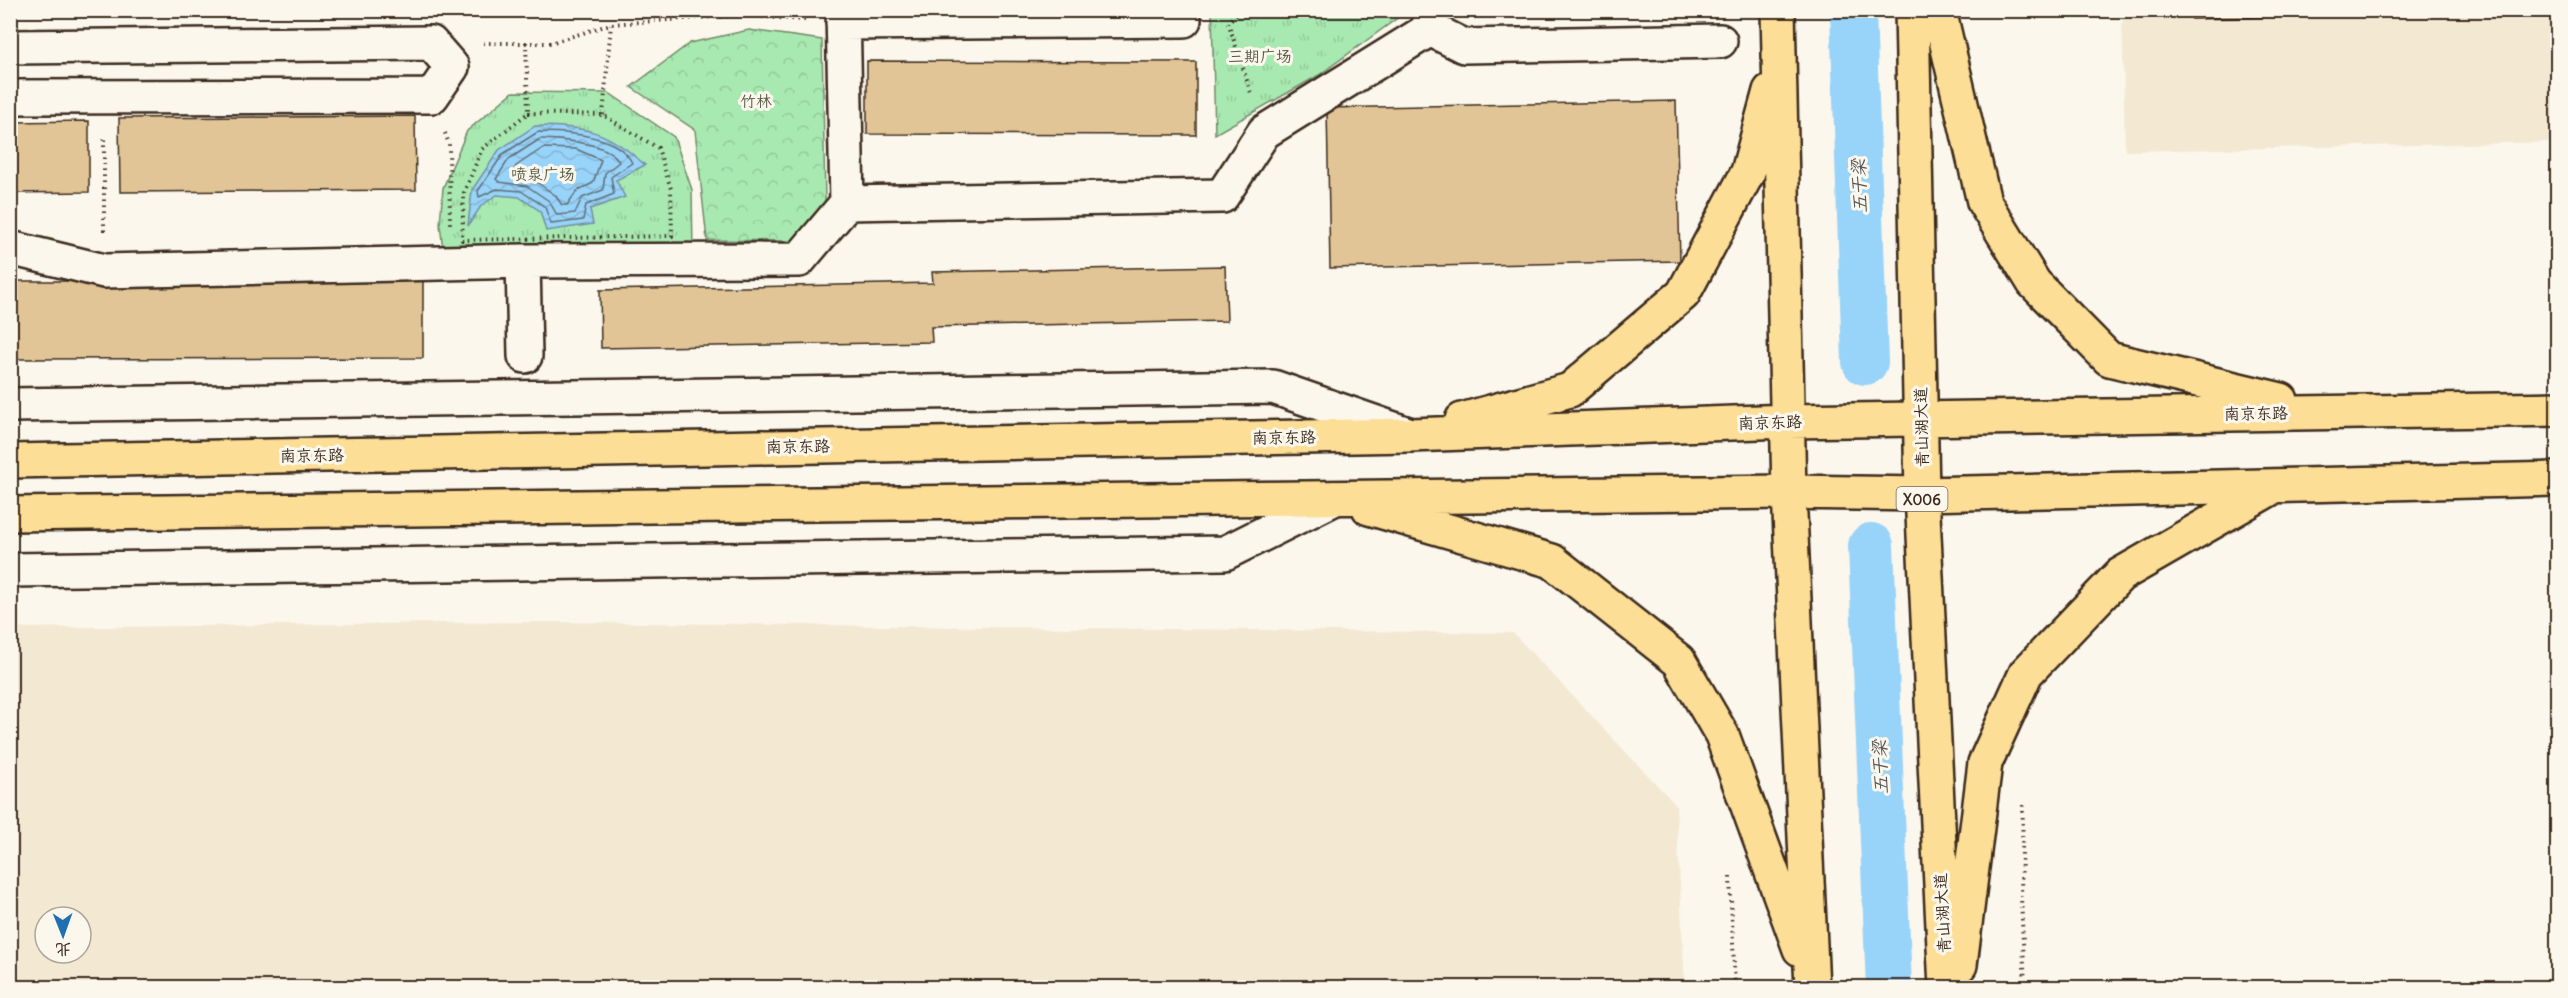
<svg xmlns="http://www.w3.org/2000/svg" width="2568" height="998" viewBox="0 0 2568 998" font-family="Delius,'LXGW WenKai TC',sans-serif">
<defs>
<pattern id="grass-tufts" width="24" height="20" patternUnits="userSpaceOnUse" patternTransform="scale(1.5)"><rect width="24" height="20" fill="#a8e9b2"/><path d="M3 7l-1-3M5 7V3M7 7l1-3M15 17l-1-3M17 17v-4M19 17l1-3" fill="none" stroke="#92c899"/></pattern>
<pattern id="forest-crowns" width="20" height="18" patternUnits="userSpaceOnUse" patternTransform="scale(1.5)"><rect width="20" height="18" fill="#a8e9b2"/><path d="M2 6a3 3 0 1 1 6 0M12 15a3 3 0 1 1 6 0" fill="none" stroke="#92c899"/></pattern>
<pattern id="water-waves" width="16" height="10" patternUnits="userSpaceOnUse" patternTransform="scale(1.5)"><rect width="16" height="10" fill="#98d3f9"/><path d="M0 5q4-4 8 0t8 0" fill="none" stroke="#84b5d5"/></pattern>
</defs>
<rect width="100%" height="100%" fill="#fbf7ec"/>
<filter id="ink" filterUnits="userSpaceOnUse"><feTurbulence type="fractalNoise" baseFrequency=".0167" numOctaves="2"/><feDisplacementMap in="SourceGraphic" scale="12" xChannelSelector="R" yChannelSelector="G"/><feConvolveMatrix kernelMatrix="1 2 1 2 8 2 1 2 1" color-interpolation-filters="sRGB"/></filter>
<g filter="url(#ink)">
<!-- built -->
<path fill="#f3e8d2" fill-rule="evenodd" d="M2122,11H2557V142L2125,151Z
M544,622L1513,633L1676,805L1685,987H11V628ZM45,917H81V953H45Z"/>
<!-- grass -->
<path fill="url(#grass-tufts)" stroke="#728a68" stroke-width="1.5" d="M1212,11V10L1407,11L1319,75L1215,134Z
M513,92L609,93L674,137L692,190L693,253L444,258L440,224L443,188L467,131Z"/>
<!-- forest -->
<path fill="url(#forest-crowns)" stroke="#728a68" stroke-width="1.5" d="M749,30L822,40L825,201L792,241L707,240L695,130L631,87L690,43Z"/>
<!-- water -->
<path fill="url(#water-waves)" stroke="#738fa1" stroke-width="1.5" d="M535,126C586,127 606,129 645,165L616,180L625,197L590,209L593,224L546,231L540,211L519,197L497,195L481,206L468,226L472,190L499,150Z"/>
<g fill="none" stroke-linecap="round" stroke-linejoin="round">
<!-- shore -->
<path stroke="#606e76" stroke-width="1.5" d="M538,132C565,132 619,134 632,163L611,177L614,194L586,205L583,220L551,224L545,207L521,191L497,189L479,197L478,191L503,154Z
M540,139C560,140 610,142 619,162L605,173L603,190L582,198L575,213L557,215L549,201L527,186L499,182L496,179L509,159Z
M543,148L576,149L601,160L593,183L577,191L567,205H562L555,195L532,179L513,172L516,166Z"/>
<!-- canal -->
<path stroke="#98d3f9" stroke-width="46" d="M1853,10L1865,362
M1871,546L1889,988"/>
</g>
<!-- building -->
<path fill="#e1c596" stroke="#3b2a1e" stroke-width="1.5" d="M2192,10H2536L2192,19Z
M867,61L1196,62V135L867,134Z
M1676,101L1680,261L1330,268L1327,108Z
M415,116L416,190L120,192L119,118Z
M89,121V192L10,193V122Z
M1225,266L1227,321L931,327L932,342L601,348L600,290L933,283L932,272Z
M10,281H423V358L10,359Z"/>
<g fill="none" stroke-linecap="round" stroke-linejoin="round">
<!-- minor casing -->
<g stroke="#3b2a1e" stroke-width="38">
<path id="minor" d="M843,23L1184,20
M1430,29L1464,46L1720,41
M10,47L431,43L452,67L432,96L10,97
M847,203L1222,196L1264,132L1430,29V10
M10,248L104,271L523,261L525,356
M523,261L799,260L847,203L843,10
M10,405L1273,387L1408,434
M10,570L1225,553L1335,498"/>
</g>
<!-- major casing -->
<g stroke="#3b2a1e" stroke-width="38">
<path id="major" d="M1778,10L1789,492L1812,988
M1912,10L1922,494L1946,988
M1939,10L1984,202L2034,283L2109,359L2281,400
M1462,420L1570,390L1683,294L1748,172L1770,91
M10,461L1410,435L1788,421L2558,409
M1369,508L1552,561L1679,661L1722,735L1800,949
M10,514L1789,492L1922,494L2558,479
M1960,965L1985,763L2026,673L2120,575L2273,487"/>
</g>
<!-- path -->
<path stroke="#3b2a1e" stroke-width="4" stroke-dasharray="1.5 4.5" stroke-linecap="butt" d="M1241,10L1228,22L1251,93
M526,42L528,113
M483,43H551L611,24L740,15L805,20
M528,113L603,115L658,148L671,189L672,236L462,240L464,193L482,149Z
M603,115L611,24
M445,133L449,144L450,224
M104,231V137
M2023,805L2021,897L2025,988
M1730,877L1735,988"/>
<!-- minor -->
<use href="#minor" stroke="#fbf7ec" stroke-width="33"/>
<!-- major -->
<use href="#major" stroke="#fdde96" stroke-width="33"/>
</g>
</g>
<g text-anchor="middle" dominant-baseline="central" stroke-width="6" stroke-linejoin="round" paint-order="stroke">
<!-- shield labels -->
<rect fill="#fbf7ec" stroke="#75685c" stroke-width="1.5" x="1896.5" y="487" width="51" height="24" rx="4.5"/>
<g font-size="15" font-weight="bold" fill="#3b2a1e">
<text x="1922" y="499">X006</text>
</g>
<!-- park labels -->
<g font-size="16" fill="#565a43" stroke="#fbf7ec">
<text x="1260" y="56">三期广场</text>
<text x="756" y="101">竹林</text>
<text x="543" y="174">喷泉广场</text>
</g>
<!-- street labels -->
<g font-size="16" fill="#3b2a1e" stroke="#fbf7ec">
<text transform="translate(2256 413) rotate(-1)">南京东路</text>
<text transform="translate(1770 422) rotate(-2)">南京东路</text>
<text transform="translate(1921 427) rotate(-91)">青山湖大道</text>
<text transform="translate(1284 437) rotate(-1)">南京东路</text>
<text transform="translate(798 446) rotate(-1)">南京东路</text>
<text transform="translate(312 455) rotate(-1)">南京东路</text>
<text transform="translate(1942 913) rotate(-93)">青山湖大道</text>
</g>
<!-- water labels -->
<g font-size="18" font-style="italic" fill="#525455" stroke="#fbf7ec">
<text transform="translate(1859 186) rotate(-92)">五干梁</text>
<text transform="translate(1880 767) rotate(-92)">五干梁</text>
</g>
</g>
<!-- margin -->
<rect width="2568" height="998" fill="none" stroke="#fbf7ec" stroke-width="36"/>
<rect x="18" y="18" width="2532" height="962" fill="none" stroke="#3b2a1e" stroke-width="2" filter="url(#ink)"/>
<!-- north arrow -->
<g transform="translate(63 935) rotate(179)"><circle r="28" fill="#fbf7ec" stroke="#aea59a" stroke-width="1.5"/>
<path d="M0-4.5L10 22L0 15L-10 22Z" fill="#1f6fb2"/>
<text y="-9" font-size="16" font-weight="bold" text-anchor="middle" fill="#3b2a1e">北</text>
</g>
</svg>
